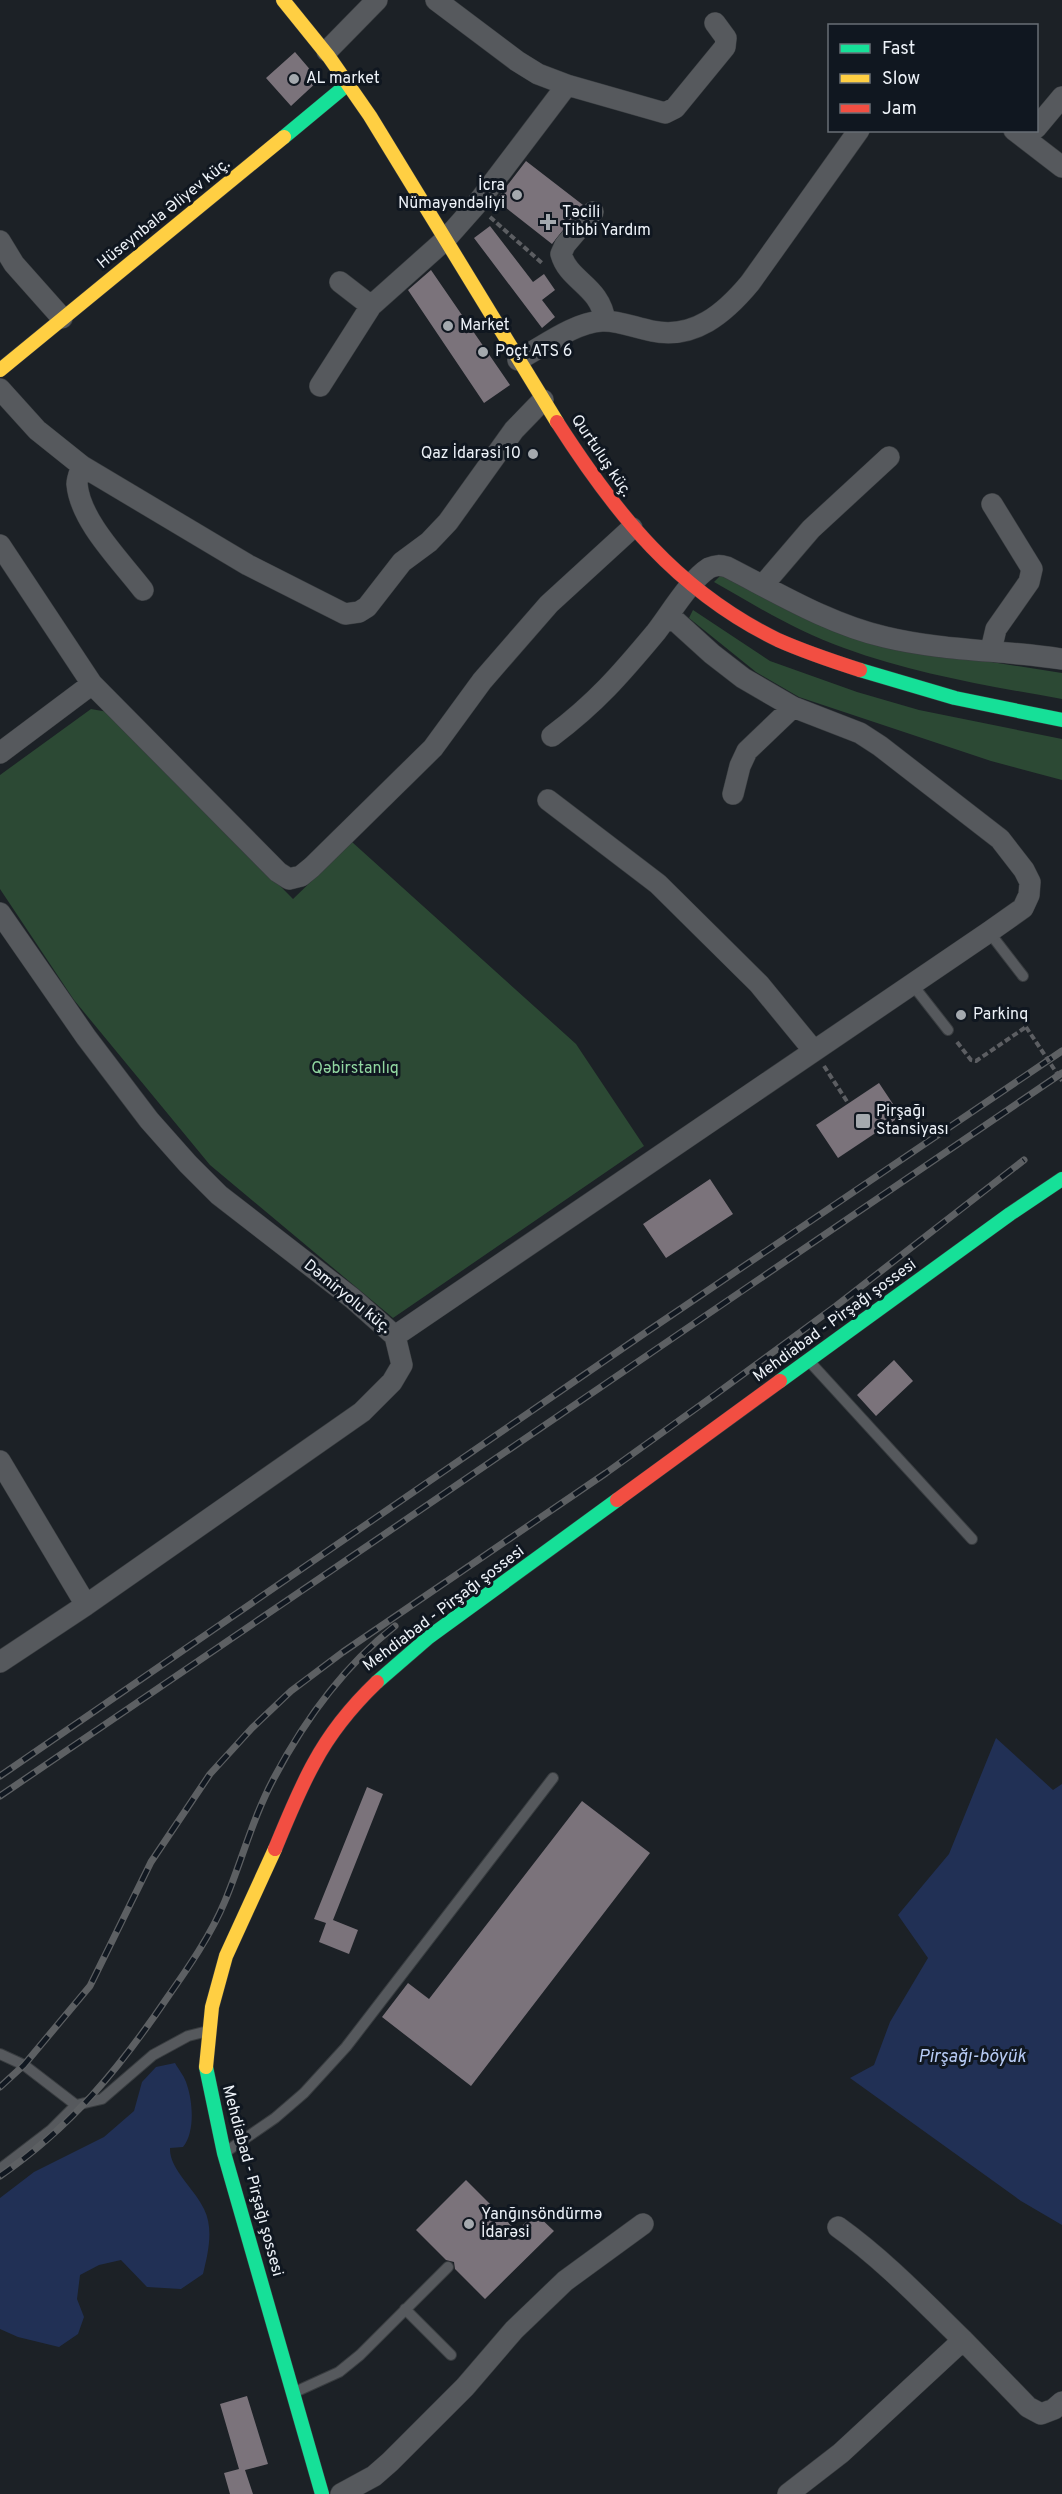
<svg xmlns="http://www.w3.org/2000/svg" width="1062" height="2494" viewBox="0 0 1062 2494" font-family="Overpass,sans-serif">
<rect width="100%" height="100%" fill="#1c2126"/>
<!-- green -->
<path fill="#2c4934" d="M722,574L985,661L1062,673V699C989,686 915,674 844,648C798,632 756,606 714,582Z
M693,610L770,661L857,692L919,710L1062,739V780L991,761L799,697L756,672L689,618Z
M91,709L108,712L293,899L352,842L576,1044L644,1146L393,1318L210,1165L74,1000L0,889V775Z"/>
<!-- water -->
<path fill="#213055" d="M996,1738L1053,1790L1062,1784V2225L1021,2201L850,2078L874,2065L890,2022L928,1958L898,1915L949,1854Z
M175,2063C179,2070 185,2077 187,2085C193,2103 195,2132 183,2147L170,2148C169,2169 195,2189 204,2209C214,2229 208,2253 203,2274L181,2289L147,2287L121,2260L99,2265L80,2275L77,2299L84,2317L78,2334L59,2347L18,2337L0,2329V2198L34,2172L104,2137L134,2111L142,2082L156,2067Z"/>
<!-- building -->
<path fill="#7b737b" d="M295,52L319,80L291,106L266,78Z
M526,161L583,205L552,244L496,200Z
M490,226L533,282L544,274L555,290L542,300L555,317L542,328L474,238Z
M431,270L510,385L484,403L408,290Z
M879,1083L901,1116L838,1158L816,1125Z
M710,1179L733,1214L666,1258L643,1224Z
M894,1360L913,1381L876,1416L857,1395Z
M367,1787L383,1794L333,1920L358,1930L349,1954L319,1942L326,1923L314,1919Z
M582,1801L650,1853L471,2086L382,2017L408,1983L429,1999Z
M466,2180L517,2231L535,2213L554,2231L485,2299L455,2269L454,2262L446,2260L416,2230Z
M247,2396L268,2464L245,2470L253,2494H230L224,2473L239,2469L220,2404Z"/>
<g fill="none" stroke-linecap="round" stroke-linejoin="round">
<!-- lane casing -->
<g stroke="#393d40" stroke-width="12">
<path id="lane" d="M989,932L1023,976
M912,984L948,1030
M809,1361L972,1539
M0,2054L24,2065L76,2105
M227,2151L275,2118L304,2093L346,2047L553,1778
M0,2169L51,2130L76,2105L102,2099L153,2055L188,2036L208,2031
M405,2309L451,2355
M295,2392L339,2372L360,2355L448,2267"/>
</g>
<!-- street casing -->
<g stroke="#393d40" stroke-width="22">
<path id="street" d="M327,51L377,0
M567,85L665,113L675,108L725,47L726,38L715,23
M1036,128L1062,97
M1014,130L1062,167
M593,212L565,245L561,254C569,282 600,285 605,321
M0,241L14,264L62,318
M340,282L371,306
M518,360C544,346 573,323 602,321C617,320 636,328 652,331C694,340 725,313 750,283L859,130
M320,386L371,306L445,240L476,205L567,85L538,74L517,61L436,0
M0,389L37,430L82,466L248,565L345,614L359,612L367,607L402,562L429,542L448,522L514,430L543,400
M82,466C80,472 77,478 77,484C80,521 121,561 143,590
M0,545L92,684L278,872L289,879L301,876L312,867L433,748L482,681L549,604L632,528
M763,585L811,529L889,457
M991,650L996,629L1029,582L1032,569L992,504
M552,736C596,703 621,674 656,632C670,614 690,580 709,568C716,565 720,565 727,567C778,593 829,624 885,637C943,651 1003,650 1062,659
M0,753L92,684
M733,794L740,766L747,751L793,707
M548,800L658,884L759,984L814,1051
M0,913L86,1037L149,1120L188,1164L219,1195L352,1298L395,1336L402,1365L392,1382L362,1412L86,1605L0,1662
M395,1336L989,932L1023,908L1029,895L1030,882L1024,870L1000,839L880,746L860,733L793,707L743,678L712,654L669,615
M0,1461L86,1605
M838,2227C884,2260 923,2301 963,2340
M341,2494L374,2476L390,2462L465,2387L514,2330L565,2281L643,2224
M788,2494L841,2453L963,2340L1028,2407L1041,2414L1054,2409L1062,2402"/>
</g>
<!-- fast casing -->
<g stroke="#393d40" stroke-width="15">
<path id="fast" d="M284,137L349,83
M860,670L955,698L1062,720
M780,1381L1010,1214L1062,1179
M377,1682L429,1637L617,1500
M206,2067L224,2153L322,2494"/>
</g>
<!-- slow casing -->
<g stroke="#393d40" stroke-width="15">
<path id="slow" d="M283,0L329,57L370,116L557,422
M0,370L284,137
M206,2067L212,2007L226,1956L275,1849"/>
</g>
<!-- jam casing -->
<g stroke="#393d40" stroke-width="15">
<path id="jam" d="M557,422C616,514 677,591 778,640C805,652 832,661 860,670
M617,1500L780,1381
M275,1849C287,1820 299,1790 314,1763C330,1733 352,1706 377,1682"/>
</g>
<!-- path -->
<path stroke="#5c5e62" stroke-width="4" stroke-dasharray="6 3" stroke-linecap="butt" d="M490,217L543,264
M957,1042L971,1060L976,1061L1026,1027
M824,1066L848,1103"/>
<!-- lane -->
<use href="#lane" stroke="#56595d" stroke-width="10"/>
<!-- street -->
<use href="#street" stroke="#56595d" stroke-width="21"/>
<!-- fast -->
<use href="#fast" stroke="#16e098" stroke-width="14"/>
<!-- slow -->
<use href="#slow" stroke="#ffcf43" stroke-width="14"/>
<!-- jam -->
<use href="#jam" stroke="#f24e42" stroke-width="14"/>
<!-- rail casing -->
<g stroke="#5d6063" stroke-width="7">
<path id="rail" d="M0,1776L642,1335L1062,1051
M0,1796L1062,1073
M0,2087L24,2065L90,1986L151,1862L210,1774L252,1728L291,1691L343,1652L606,1473L716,1394L836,1306L1024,1160
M0,2176C71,2127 119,2069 167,1998C188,1968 211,1935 225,1901C242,1860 253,1817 274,1778C304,1721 344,1666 395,1626"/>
</g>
<!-- rail -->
<use href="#rail" stroke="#101720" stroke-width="4.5" stroke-dasharray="14" stroke-linecap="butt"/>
<!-- path-bridge -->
<path stroke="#5c5e62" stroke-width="4" stroke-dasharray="6 3" stroke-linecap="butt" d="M1026,1027L1062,1081"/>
</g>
<!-- markers -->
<g fill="#a4a9ae" stroke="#101720" stroke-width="2">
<circle cx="294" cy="79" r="6"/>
<circle cx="517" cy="195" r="6"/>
<path d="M545 213h6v6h6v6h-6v6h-6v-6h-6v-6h6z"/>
<circle cx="448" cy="326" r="6"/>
<circle cx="483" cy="352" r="6"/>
<circle cx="533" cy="454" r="6"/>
<circle cx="961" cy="1015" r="6"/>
<rect x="855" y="1113" width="16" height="16" rx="3"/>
<circle cx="469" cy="2224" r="6"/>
</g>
<g text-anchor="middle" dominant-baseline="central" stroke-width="6" stroke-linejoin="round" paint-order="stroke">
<!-- poi labels -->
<g font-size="16" fill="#edf2f8" stroke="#101720" text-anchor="start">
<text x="306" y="79">AL market</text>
<text x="505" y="186" text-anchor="end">İcra<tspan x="505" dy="18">Nümayəndəliyi</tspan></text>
<text x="562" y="213">Təcili<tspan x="562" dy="18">Tibbi Yardım</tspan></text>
<text x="460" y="326">Market</text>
<text x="495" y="352">Poçt ATS 6</text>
<text x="521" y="454" text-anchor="end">Qaz İdarəsi 10</text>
<text x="973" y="1015">Parkinq</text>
<text x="876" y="1112">Pirşağı<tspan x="876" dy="18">Stansiyası</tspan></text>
<text x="481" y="2215">Yanğınsöndürmə<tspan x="481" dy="18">İdarəsi</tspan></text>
</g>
<!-- street labels -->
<g font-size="16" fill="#edf2f8" stroke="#101720">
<text transform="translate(164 214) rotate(-39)">Hüseynbala Əliyev küç.</text>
<text transform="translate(601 456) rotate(56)">Qurtuluş küç.</text>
<text transform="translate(347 1297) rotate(39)">Dəmiryolu küç.</text>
<text transform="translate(835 1321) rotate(-36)">Mehdiabad - Pirşağı şossesi</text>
<text transform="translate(444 1609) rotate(-37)">Mehdiabad - Pirşağı şossesi</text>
<text transform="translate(252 2181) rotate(75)">Mehdiabad - Pirşağı şossesi</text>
</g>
<!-- park labels -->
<g font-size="16" fill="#91d7a1" stroke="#101720">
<text x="355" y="1069">Qəbirstanlıq</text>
</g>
<!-- water labels -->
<g font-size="18" font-style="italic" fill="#b8ccf6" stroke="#101720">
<text x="972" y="2057">Pirşağı-böyük</text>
</g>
</g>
<!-- legend -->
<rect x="828" y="24" width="210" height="108" fill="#101720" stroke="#686f76" stroke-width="1.5"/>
<rect x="840" y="44" width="30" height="9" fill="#16e098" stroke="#686f76" stroke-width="1.5"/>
<text x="882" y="54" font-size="18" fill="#edf2f8">Fast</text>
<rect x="840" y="74" width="30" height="9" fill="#ffcf43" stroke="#686f76" stroke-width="1.5"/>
<text x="882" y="84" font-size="18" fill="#edf2f8">Slow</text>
<rect x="840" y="104" width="30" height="9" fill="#f24e42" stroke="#686f76" stroke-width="1.5"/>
<text x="882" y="114" font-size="18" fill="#edf2f8">Jam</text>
</svg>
